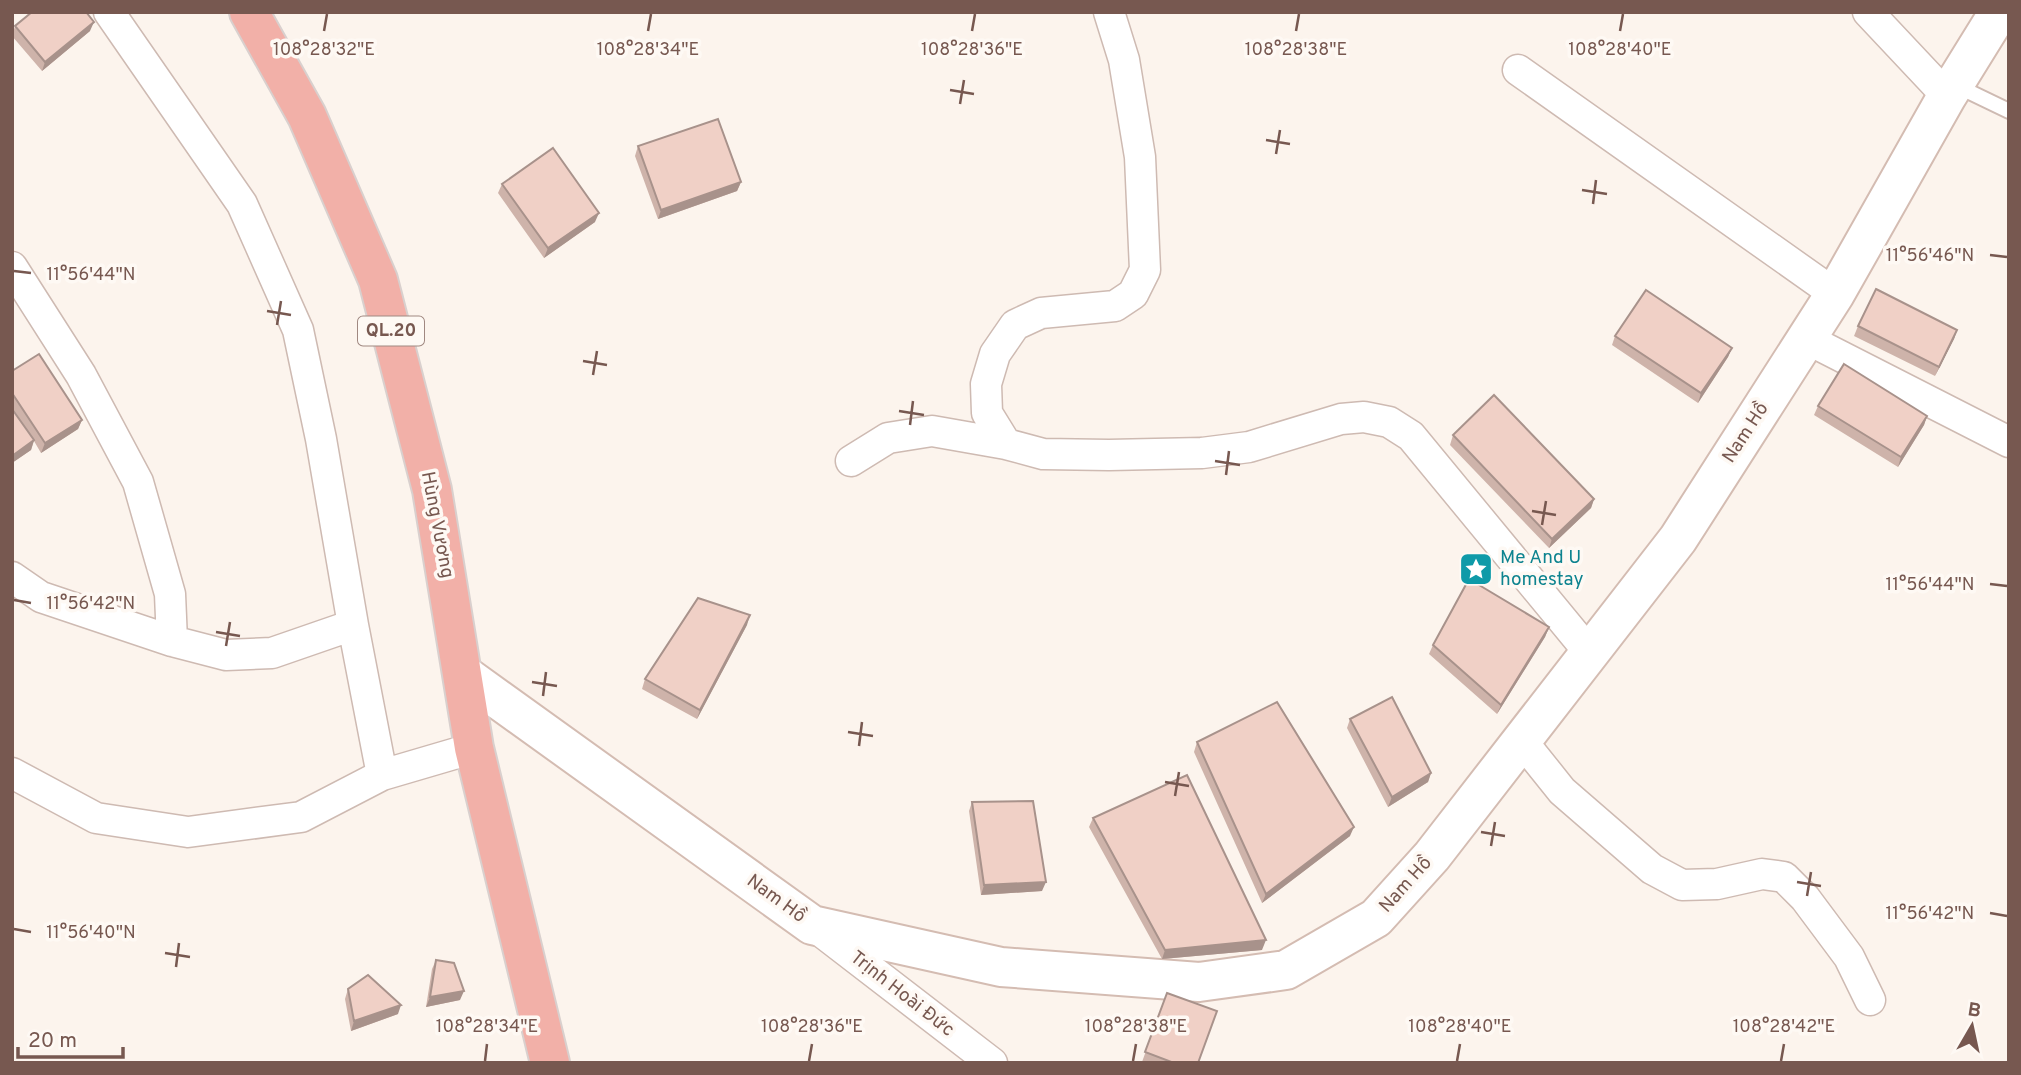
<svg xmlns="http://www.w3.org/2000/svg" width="2021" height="1075" viewBox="0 0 2021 1075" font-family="Overpass,sans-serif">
<rect width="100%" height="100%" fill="#fcf4ed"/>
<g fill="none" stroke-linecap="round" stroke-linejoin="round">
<!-- lane casing -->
<g stroke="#cebab2" stroke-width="18">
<path id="lane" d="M1955,85L2009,111"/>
</g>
<!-- street casing -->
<g stroke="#cebab2" stroke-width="33">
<path id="street" d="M109,12L242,204L298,330L321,439L353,625L382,775
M1868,12L1947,96
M1518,70L1835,294
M12,267L81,375L138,482L170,594L172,641
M1807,339L2009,442
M1006,444L987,413L986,384L995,354L1015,325L1041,313L1115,306L1133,294L1145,270L1140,157L1124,60L1109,12
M851,461L888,438L932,431L1006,444L1043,454L1109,455L1202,453L1249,447L1341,419L1364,417L1389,422L1411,436L1589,652
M12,577L41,597L172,641L226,655L272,653L353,625
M1522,741L1562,791L1652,869L1682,885L1717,884L1762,874L1784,877L1805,898L1849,957L1870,1000
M12,773L96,818L188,832L301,817L382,775L474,748
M818,929L992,1063"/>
</g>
<!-- secondary casing -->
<g stroke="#d4bcb2" stroke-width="42">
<path id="secondary" d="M463,674L812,925L1001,967L1199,982L1286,970L1376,918L1432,856L1678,539L1835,294L1947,96L1999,12"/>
</g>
<!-- highway casing -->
<g stroke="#d9d0ce" stroke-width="42">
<path id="highway" d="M249,12L307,116L378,280L432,490L474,748L550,1063"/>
</g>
<!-- lane -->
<use href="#lane" stroke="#fff" stroke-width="14"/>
<!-- street -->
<use href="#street" stroke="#fff" stroke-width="30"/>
<!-- secondary -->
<use href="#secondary" stroke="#fff" stroke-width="38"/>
<!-- highway -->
<use href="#highway" stroke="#f2b0a8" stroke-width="38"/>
</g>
<!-- wall -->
<path fill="#ceb3aa" d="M15,26L90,31L42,71L12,36Z
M638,146L741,182L737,191L658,219L635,156Z
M502,184L595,222L544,258L498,193Z
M1858,326L1957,330L1954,339L1935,376L1854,336Z
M1615,336L1732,348L1728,357L1698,403L1612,345Z
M12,371L82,420L78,429L41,453L34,441L31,450L12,463Z
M1818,406L1927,416L1924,425L1898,467L1814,415Z
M1453,435L1594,499L1591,508L1549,548L1450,445Z
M747,625L697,719L642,689L645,679Z
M1549,627L1545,637L1497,714L1429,654L1433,645Z
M1350,719L1431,773L1428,782L1388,807L1347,728Z
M1197,742L1350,836L1262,903L1194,752Z
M972,802L1042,891L981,895L969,811Z
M1093,818L1262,950L1162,959L1089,827Z
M436,960L460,1000L426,1007L432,969Z
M348,989L398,1014L351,1031L345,999Z
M1167,993L1198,1063H1145L1142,1062Z"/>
<!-- shaded-wall -->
<path fill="#a8928b" d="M94,22L90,31L42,71L45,62Z
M741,182L737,191L658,219L661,210Z
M599,213L595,222L544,258L548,248Z
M1957,330L1954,339L1935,376L1939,367Z
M1732,348L1728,357L1698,403L1701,393Z
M1927,416L1924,425L1898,467L1901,457Z
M82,420L78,429L41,453L45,443Z
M34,440L31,450L12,463V456Z
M1594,499L1591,508L1549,548L1552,539Z
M750,615L747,625L697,719L700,710Z
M1549,627L1545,637L1497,714L1501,705Z
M1431,773L1428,782L1388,807L1392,797Z
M1354,827L1350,836L1262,903L1266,894Z
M1046,882L1042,891L981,895L984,885Z
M1266,940L1262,950L1162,959L1165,950Z
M464,991L460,1000L426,1007L430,997Z
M401,1005L398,1014L351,1031L354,1021Z"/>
<!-- building -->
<path fill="#f0d0c6" stroke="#a8928b" stroke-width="2" d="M32,12H86L94,22L45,62L15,26Z
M718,119L741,182L661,210L638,146Z
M553,148L599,213L548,248L502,184Z
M1876,289L1957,330L1939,367L1858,326Z
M1646,290L1732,348L1701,393L1615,336Z
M39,354L82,420L45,443L12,393V371Z
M1844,364L1927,416L1901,457L1818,406Z
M1494,395L1594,499L1552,539L1453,435Z
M12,409L34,440L12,456Z
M1469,579L1549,627L1501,705L1433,645Z
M698,598L750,615L700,710L645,679Z
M1392,697L1431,773L1392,797L1350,719Z
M1277,702L1354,827L1266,894L1197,742Z
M1187,775L1266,940L1165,950L1093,818Z
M1033,801L1046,882L984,885L972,802Z
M436,960L454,963L464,991L430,997Z
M368,975L401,1005L354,1021L348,989Z
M1167,993L1217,1011L1198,1063H1174L1145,1052Z"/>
<!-- ticks -->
<path fill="none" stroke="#775850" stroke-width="2.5" d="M324,31L327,14M648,31L651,14M972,31L975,14M1296,31L1299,14M1620,31L1623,14M950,90L974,94M960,104L964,80M1266,140L1290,144M1276,154L1280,130M1582,190L1607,194M1593,204L1596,180M1990,255L2007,257M14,271L31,273M267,311L291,315M277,325L281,301M583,361L607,365M593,375L597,351M899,411L924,415M910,425L913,401M1215,461L1240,465M1226,475L1229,451M1532,511L1556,515M1542,525L1546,501M1990,584L2007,586M14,600L31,603M216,632L240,636M226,646L230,622M532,682L557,686M543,696L546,672M848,732L873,736M859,746L862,722M1165,782L1189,786M1175,796L1179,772M1481,832L1505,836M1491,846L1495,822M1797,882L1821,886M1807,896L1811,872M1990,913L2007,916M14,929L31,932M165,953L190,957M176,967L179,943M485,1061L487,1044M809,1061L812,1044M1133,1061L1136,1044M1457,1061L1460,1044M1781,1061L1784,1044"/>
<!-- icons -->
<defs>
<g id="sight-square" transform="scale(1.75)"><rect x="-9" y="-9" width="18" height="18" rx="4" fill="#0f9aa8" stroke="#fef9f4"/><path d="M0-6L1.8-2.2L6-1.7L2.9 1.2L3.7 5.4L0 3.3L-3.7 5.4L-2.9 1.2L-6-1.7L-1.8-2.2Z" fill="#fff"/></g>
</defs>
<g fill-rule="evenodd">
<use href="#sight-square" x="1476" y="569"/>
</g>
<g text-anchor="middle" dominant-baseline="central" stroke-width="7" stroke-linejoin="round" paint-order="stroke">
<!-- shield labels -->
<rect fill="#fef9f4" stroke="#a08881" stroke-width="2" x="358" y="316.5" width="66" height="29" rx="5"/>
<g font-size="18" font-weight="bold" fill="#775850">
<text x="391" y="331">QL.20</text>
</g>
<!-- street labels -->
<g font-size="19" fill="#775850" stroke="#fef9f4">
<text transform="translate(1746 433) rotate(-57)">Nam Hồ</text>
<text transform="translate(437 525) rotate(79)">Hùng Vương</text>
<text transform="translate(1406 885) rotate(-48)">Nam Hồ</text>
<text transform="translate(776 899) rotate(36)">Nam Hồ</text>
<text transform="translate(902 994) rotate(38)">Trịnh Hoài Đức</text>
</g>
<!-- culture labels -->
<g font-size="19" fill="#0d838f" stroke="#fef9f4" text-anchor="start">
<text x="1500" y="558">Me And U<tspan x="1500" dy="22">homestay</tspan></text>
</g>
</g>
<g font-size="18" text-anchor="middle" fill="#775850" stroke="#fef9f4" stroke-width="7" stroke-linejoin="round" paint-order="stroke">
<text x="324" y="55">108°28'32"E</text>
<text x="648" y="55">108°28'34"E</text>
<text x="972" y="55">108°28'36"E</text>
<text x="1296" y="55">108°28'38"E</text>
<text x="1620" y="55">108°28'40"E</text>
<text x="1930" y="261">11°56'46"N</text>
<text x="91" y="280">11°56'44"N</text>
<text x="1930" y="590">11°56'44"N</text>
<text x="91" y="609">11°56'42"N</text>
<text x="1930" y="919">11°56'42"N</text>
<text x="91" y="938">11°56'40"N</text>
<text x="487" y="1032">108°28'34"E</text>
<text x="812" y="1032">108°28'36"E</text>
<text x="1136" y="1032">108°28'38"E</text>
<text x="1460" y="1032">108°28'40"E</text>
<text x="1784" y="1032">108°28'42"E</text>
</g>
<!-- border -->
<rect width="2021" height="1075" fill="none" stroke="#775850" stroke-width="28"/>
<!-- north arrow -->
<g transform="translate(1972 1026) rotate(9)" stroke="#fef9f4" stroke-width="5" paint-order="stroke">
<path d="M0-5L12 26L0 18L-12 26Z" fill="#775850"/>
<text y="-10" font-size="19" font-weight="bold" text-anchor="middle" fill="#775850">B</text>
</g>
<!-- scale -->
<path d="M18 1047v10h105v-10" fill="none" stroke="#775850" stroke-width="3.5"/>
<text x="28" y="1047" font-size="21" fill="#775850" stroke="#fef9f4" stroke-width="5" paint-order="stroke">20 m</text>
</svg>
